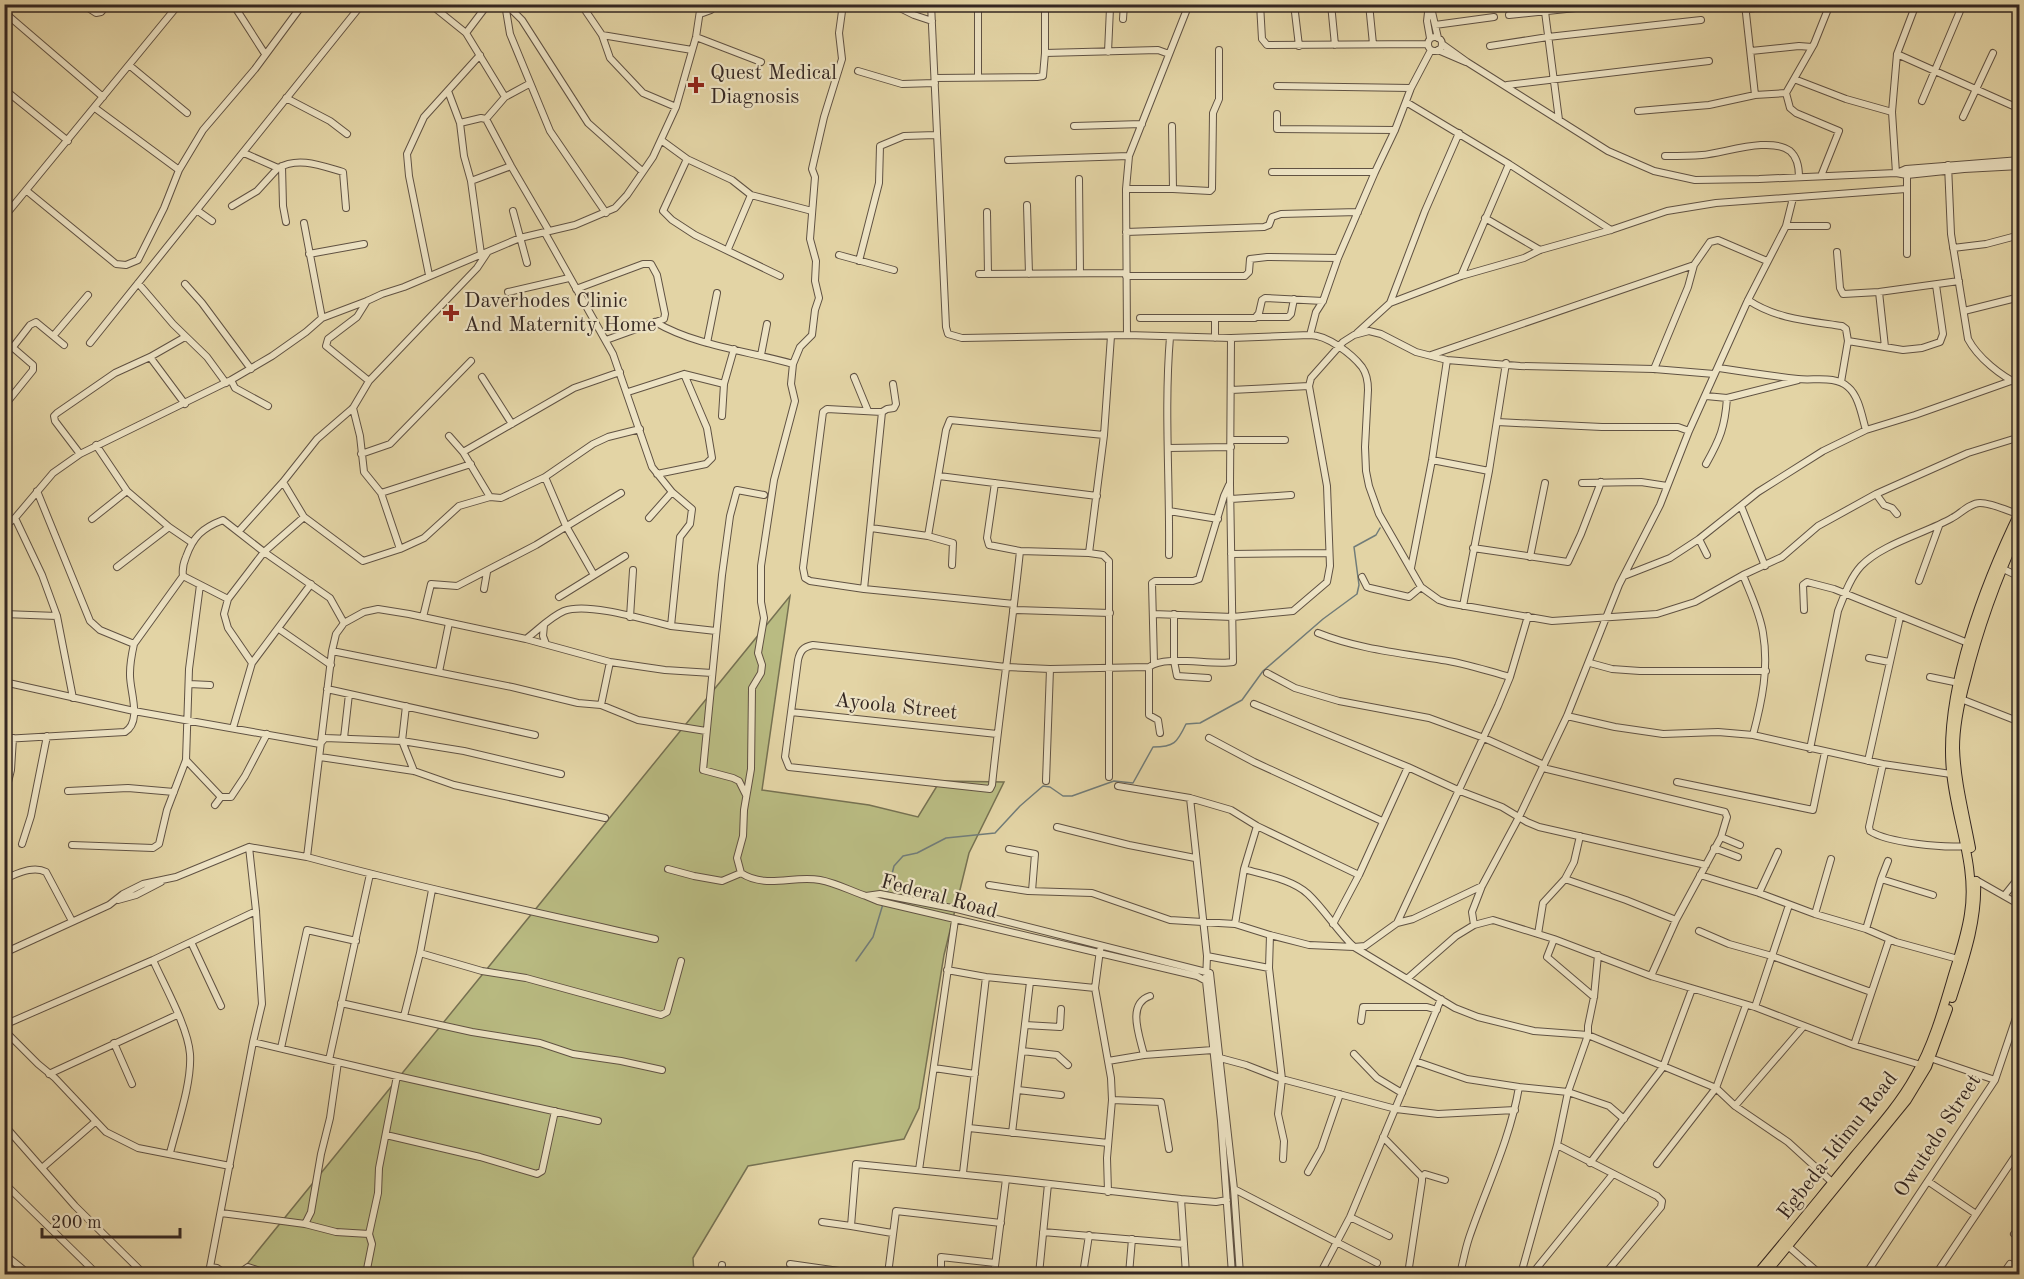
<svg xmlns="http://www.w3.org/2000/svg" width="2024" height="1279" viewBox="0 0 2024 1279" font-family="'Old Standard TT',serif">
<rect width="100%" height="100%" fill="#e3d4a5"/>
<filter id="stains"><feTurbulence type="fractalNoise" baseFrequency=".00333" numOctaves="4"/><feColorMatrix values="0 0 0 0 .2 0 0 0 0 .09 0 0 0 0 .02 0 0 0 .5 -.17"/></filter>
<radialGradient id="worn" r=".72"><stop offset=".6" stop-color="#630" stop-opacity="0"/><stop offset="1" stop-color="#630" stop-opacity=".3"/></radialGradient>
<!-- green -->
<path fill="#b9bb82" stroke="#767152" stroke-width="1.5" d="M790,596L762,790L869,805L918,817L940,781L1004,782L969,853L944,955L919,1108L904,1139L748,1166L693,1258L694,1274H239Z"/>
<g fill="none" stroke-linecap="round" stroke-linejoin="round">
<!-- stream -->
<path stroke="#717c79" stroke-width="1.5" d="M887,894L894,866L903,856L917,853L946,838L995,833L1020,806L1043,786L1050,787L1063,796H1072L1114,781L1133,783L1153,747C1174,747 1177,743 1186,724L1200,723L1242,700L1263,671L1323,619L1357,594L1359,585L1354,547L1376,535L1380,528
M856,961L873,937L883,904"/>
<!-- minor casing -->
<g stroke="#605243" stroke-width="8">
<path id="minor" d="M82,4L96,13L101,12L108,4
M233,4L265,54
M430,4L466,33L505,97
M505,4L510,34L550,131L606,213
M506,4L522,20L588,123L642,171
M581,4L602,35L610,58L643,93L676,107
M876,4L896,6L914,15L932,21
M931,4L946,327L948,334L962,338L1127,335L1231,338L1310,335C1327,335 1352,354 1362,367C1367,374 1368,382 1368,390L1365,447L1366,471L1369,486L1379,514L1421,587L1439,600L1448,603L1552,621L1657,614L1695,602L1743,575L1782,557L1818,526L1876,494L1968,453L2020,437
M1260,4L1262,39L1267,45L1428,44
M1294,4L1299,46
M1331,4L1335,45
M1369,4L1373,44
M1429,4L1427,21L1430,38
M1544,4L1559,120
M1745,4L1755,95
M979,6L1045,8V53
M1369,7L1386,4
M1429,7L1432,12L1438,38
M1745,9L1796,4
M4,12L103,97
M700,14L711,10L717,4
M1509,15L1604,5
M1123,19L1124,4
M1435,25L1494,17
M466,33L488,4
M602,35L692,50
M696,37L761,62
M1428 44a7 7 0 1 1 14 0a7 7 0 1 1-14 0Z
M1442,44L1467,62L1608,151L1654,171L1695,180L1759,179L1896,173L1907,175L1964,169L2020,166
M1490,46L1548,37L1701,20
M1438,50L1466,62
M1751,51L1799,46L1812,47
M1108,52L1110,8
M1897,54L2020,109
M129,65L187,113
M858,71L902,84L935,83
M978,77V4
M935,78L1037,77L1043,76L1045,53L1158,50L1169,54
M1794,79L1846,99L1892,112
M1507,85L1709,61
M1277,86L1411,88
M4,89L68,141
M448,91L460,123L464,156L471,181L481,254
M1786,93L1790,108L1796,113L1839,131L1821,176
M286,98L330,121L347,134
M1922,101L1960,11
M1406,102L1509,164L1611,230
M95,108L179,170
M1638,111L1709,105L1755,95L1786,93L1814,44L1830,4
M1277,114V129L1395,130
M1963,117L1993,53
M486,119L505,97L529,84
M460,123L481,118L486,119L511,166L549,231
M1074,126L1142,124
M1172,126L1173,189
M661,140L687,159L732,180L751,195L812,211
M244,153L278,168C299,156 322,166 343,172L346,208
M1665,156C1677,156 1690,156 1702,155C1725,153 1770,136 1790,151C1797,157 1799,168 1799,177
M687,159L663,211L672,220L695,235L780,276
M1008,160L1129,156
M1948,165L1951,234L1968,339C1978,358 2001,376 2020,385
M282,166L283,206L286,222
M1272,172H1375
M1907,172V254
M1896,173L1892,112L1897,54L1916,4
M1897,173L1906,169L2020,160
M1079,179L1080,273
M471,181L511,166
M1126,189H1173L1210,191L1212,189L1213,113L1219,99V50
M27,191L116,264L126,265L138,260L164,208L179,170L203,130L255,69L303,4
M1027,205L1029,274
M232,206L257,191L278,168
M198,211L212,221
M513,211L527,263
M987,212L988,274
M4,217L179,4
M1485,218L1540,250
M304,223L322,318
M1786,226H1827
M1126,232L1264,227L1269,225L1272,217L1281,214L1358,212
M545,233L613,354L652,467L672,492L692,509L690,524L680,537L671,626C646,620 588,602 564,611C550,617 538,630 526,639L409,614L378,609L364,612L344,623L336,634L332,651L307,857C422,888 538,913 655,939
M1953,248L1986,244L2020,235
M728,249L751,195
M1837,252L1840,288L1843,294L1879,292L1959,281
M309,254L364,244
M839,255L894,270
M859,261L879,183L880,146L904,136L936,135
M979,274L1126,273
M429,275L409,176L407,154L424,117L480,55
M1126,276H1245L1249,272L1250,259L1267,257L1338,258
M1461,276L1509,164
M138,283L173,324L207,357L226,383
M185,284L202,303L251,369
M576,289L643,264H651L657,275L665,314L664,319L606,340
M508,292L569,278
M1879,292L1885,347
M1748,300C1776,319 1809,321 1842,326L1846,329L1848,341L1841,382
M367,301L357,317L328,339L326,346L369,381
M1390,303L1425,211L1459,133
M1964,311L2020,297
M1258,317H1288L1291,314L1294,299
M1140,318H1255L1259,313L1262,300L1265,298L1323,301
M1215,318V338
M655,322C696,346 748,351 793,364
M1357,333L1390,303L1461,276L1524,258L1540,250L1611,230L1667,211L1716,203L1906,189
M54,335L88,295
M1127,335L1126,189L1129,156L1189,4
M1310,335L1316,312L1323,301L1338,258L1375,172L1395,130L1411,88L1431,50
M4,340L33,365V370L4,406
M1848,341L1903,350L1922,348L1940,342L1943,334L1936,285
M90,343L362,4
M707,343L717,293
M13,347L30,325L36,322L64,345
M761,355L767,324
M1431,355L1694,265
M150,357L185,404
M1719,368C1745,372 1771,376 1798,379C1813,381 1836,375 1848,387C1859,396 1862,417 1866,430
M1654,369L1688,287L1694,265L1710,242L1718,240L1767,261
M482,377L512,424
M854,377L868,411
M231,380L235,388L268,406
M1231,390L1309,386
M628,392L684,374L724,384
M1706,396L1727,398L1798,380
M353,408L360,436L364,472L381,493L400,549
M882,412L887,409L894,408L896,404L893,384
M722,416L724,384L734,349
M1497,422L1602,427H1678L1689,431
M449,436L463,452L490,497
M1231,440H1285
M96,445L127,491L169,527L191,542
M1168,448L1231,447
M463,452L574,388L620,372
M80,454L55,421L54,416L57,413L115,373L150,357L185,337
M361,454L390,444L471,361
M1432,460L1489,471
M1706,464C1720,439 1725,427 1727,398
M657,474L706,464L712,458L707,428L684,374
M939,476L1097,496
M545,477L566,526L594,575
M283,482L304,517L363,561L400,549L424,538L459,506L490,497L501,498L545,477L593,444L608,437L640,429
M995,483L987,538L989,545L1020,551L1089,553
M1582,483L1641,482L1667,486
M381,493L471,464
M1876,494L1884,505L1892,508L1897,514
M1231,499L1291,495
M1741,506L1765,566
M1169,511L1218,519
M15,518L42,575L57,616L73,698
M649,518L672,492
M92,519L127,491
M4,527L15,518L53,473L80,454L231,380L272,356L306,332L322,318L367,301L382,294L404,287L520,238L575,225L615,208L627,195L653,157L676,107L696,37L701,4
M871,528L928,536L946,430L950,420L1104,435
M239,531L283,482L317,439L353,408L369,381L477,268L487,253
M928,536L953,543L952,565
M1699,539L1707,555
M1473,548L1568,562L1581,534L1601,482
M1020,551C1012,629 1000,707 992,785L990,789L789,767L785,757L798,660C800,651 803,647 813,645L1006,667L1050,669L1149,667C1165,654 1212,666 1233,662L1230,484L1231,338
M1231,554L1329,553
M1169,555C1170,482 1164,409 1170,337
M1530,557L1545,483
M117,567L169,527
M1999,567L2020,577
M1411,568L1432,460L1447,360
M1743,575C1750,593 1760,613 1763,633C1769,668 1762,701 1753,735
M183,576L228,599
M1624,576L1670,558L1699,539L1758,492L1823,451L1866,430L1915,415L2011,381
M1362,577L1367,587L1370,588L1409,597L1421,587
M1919,581L1939,526
M484,589L487,572
M864,589L882,412L827,409L823,412L803,568L805,578L810,581L864,589L1014,604
M559,597L625,556
M1463,606L1489,471L1506,363
M1013,610L1110,613
M1804,610L1803,585L1807,582L1834,589L1968,643
M4,614L57,616
M1153,614L1233,617L1293,611L1327,582L1330,566L1327,486L1309,386L1311,378L1343,342L1354,335L1369,331L1381,334L1416,352L1447,360L1520,366L1654,369L1714,374
M1174,614V661L1177,676L1208,678
M423,617L431,584L457,586L536,545L621,493
M630,617L633,570
M544,625L543,636L546,644
M671,626L716,631
M279,629L331,665
M1318,633C1358,649 1400,653 1442,660C1465,663 1487,671 1510,677
M526,639L610,662L665,670L712,673
M134,644L183,576C182,569 183,564 186,557C193,537 202,528 223,520L264,552L330,598L344,623
M332,651L512,687L578,703L601,705L638,720L706,731
M1869,658L1889,662
M252,663L228,628L224,614L228,599L264,552L304,517
M1154,663L1152,583L1155,581H1193L1199,579L1224,496L1229,485
M1590,663L1612,669L1640,671H1766
M1149,667V715L1158,720L1160,733
M439,672L449,623
M1267,673L1295,688L1339,701L1429,718L1484,738L1544,765
M1930,677L1959,683
M4,682L134,711L320,744L325,738L402,741L464,751L561,774
M189,684L210,685
M327,689L535,735
M1961,699L2020,722
M1254,704L1408,767L1460,791L1502,807L1527,822L1539,827L1706,865
M601,705L610,662
M406,706L402,741L414,771
M791,712L997,734
M1567,716L1615,727L1663,734L1718,732L1753,735L1883,764L1951,774
M233,728L252,663L311,584
M344,738L349,694
M1209,738L1254,762L1382,821
M4,739L125,732C143,721 129,690 130,673C130,663 132,653 134,644L100,630L90,621L37,491
M1810,749L1838,611C1844,596 1850,578 1861,566C1882,544 1926,533 1952,518C1960,514 1970,503 1980,503C1992,503 2008,511 2020,515
M320,757L414,771L454,785L605,818
M186,760L221,797
M1868,761L1900,617
M1883,764L1869,827L1870,831C1888,843 1944,848 1966,846
M1543,768L1725,812L1727,817L1721,837L1676,920L1651,976
M1109,777V561L1103,555L1089,553L1104,435L1111,336
M1046,781L1050,669
M1677,782L1813,810L1825,752
M1118,786L1190,798
M68,791L128,788L174,792
M746,795L739,781L733,778L703,770L722,575L730,516L737,490L764,495
M4,798L11,770L13,738
M215,805L221,797H231L245,776L267,734
M1057,827L1129,845L1195,858
M1580,836L1574,862L1565,879L1626,900L1676,920
M1721,837L1740,845
M22,844L31,816L47,736
M72,845L153,848L159,844L167,810L186,760L189,669L200,585
M249,847L307,857
M1714,848L1738,857
M1009,849L1035,854L1032,891
M668,869L694,876L722,881L741,873L737,858L743,836L744,810L751,769L752,688L761,673L762,665L758,653L764,618L761,602V566L774,480L795,401L791,384L793,364L800,347L812,335L815,310L819,298L815,281L816,261L810,239L815,177L812,169L824,117L842,59L839,33L843,4
M1244,869C1264,875 1292,879 1308,894C1325,910 1337,931 1354,947L1455,1008L1478,1017L1534,1031L1588,1035L1716,1088L1735,1106L1788,1142L1833,1183
M741,873C765,889 794,875 820,880C836,883 851,891 866,896
M1700,875L1759,893L1815,914L1866,929L1896,942L1958,959
M4,879C17,874 33,865 46,872L72,921
M1881,879L1933,895
M1976,880L2020,905
M989,885L1028,891L1092,893L1170,920L1235,924L1270,935L1309,945L1354,947L1365,946L1397,923L1413,919L1482,886
M1759,893L1778,852
M2004,896L2020,876
M118,900L136,895L161,882
M1815,914L1831,859
M1397,923L1498,706L1510,677L1528,616
M1235,924L1244,869L1257,826
M1333,924L1359,875L1408,767
M1474,925L1472,912L1482,886L1519,817L1567,716L1619,585L1660,505L1689,431L1748,300L1786,226L1793,198
M1866,929L1881,879L1888,861
M1699,931L1729,944L1772,956L1871,992
M1538,934L1543,903L1565,879
M1270,935L1269,968L1282,1079L1278,1114L1284,1141L1283,1159
M1554,939L1547,957L1594,997
M191,942L221,1006
M4,953L109,905L123,894L143,884L176,877L249,847L256,911L262,1004L253,1042L210,1267
M420,953L482,971L526,978L661,1015L667,1012L681,961
M1207,956L1269,968
M153,960C164,985 188,1027 190,1054C192,1083 177,1125 170,1153
M947,970L986,977L1095,988L1111,1078L1112,1100L1107,1158L1108,1192
M1408,978L1456,936L1474,925L1493,920L1554,939L1651,976L1755,1007L1854,1045L1921,1065
M1206,981L1197,976L878,901L866,896L880,894L957,909L1210,973L1234,1189L1240,1274
M1095,988L1100,950
M341,1003L472,1032L540,1043L573,1054L621,1061L662,1070
M1755,1007L1789,905
M404,1016L420,953L432,890
M1361,1021L1363,1007H1427L1437,1010
M4,1025L153,960L256,911
M1025,1025L1060,1027L1061,1009
M4,1030L38,1064L55,1078L106,1132L138,1148L230,1166
M253,1042L397,1076L598,1121
M114,1043L132,1084
M1854,1045L1889,940
M281,1048L307,930L356,941
M1022,1051L1057,1055L1068,1065
M1354,1054L1377,1078L1402,1093
M1144,1055C1140,1037 1126,1004 1150,996
M1220,1058L1246,1065L1282,1079L1396,1109L1438,1114L1515,1110
M1930,1058L1995,1080
M329,1060L370,874
M1108,1061L1144,1055L1213,1050
M1415,1061L1467,1079L1519,1087L1568,1092L1609,1106L1624,1119
M934,1068L975,1074
M49,1074L177,1015
M1018,1090L1061,1095
M1112,1100L1161,1102L1169,1149
M1735,1106L1803,1027
M4,1125L75,1206L144,1274
M969,1128L1108,1143
M1012,1133L1030,982
M386,1135L480,1157L537,1174L542,1171L555,1111
M1383,1137L1422,1177V1181L1408,1274
M1557,1145L1657,1196L1662,1201L1661,1207L1605,1274
M1590,1163L1663,1067L1692,989
M1657,1164L1716,1088L1746,1005
M42,1168L95,1122
M919,1170L955,920
M1308,1172L1321,1149L1340,1094
M963,1173L986,977
M1422,1177L1425,1174L1445,1180
M1929,1182L1976,1214
M4,1183L97,1274
M1234,1189L1377,1263
M1181,1199L1186,1274
M221,1213L305,1224L336,1232L369,1234
M1350,1217L1389,1236
M822,1222L851,1226
M305,1224L311,1212L321,1154L330,1118L338,1062
M1043,1232L1184,1244
M892,1233L851,1226L856,1164L1006,1179
M2014,1234L2020,1228
M1789,1247L1820,1274
M4,1254L29,1274
M790,1264L860,1274
M207,1274L210,1267L217,1268L226,1274
M238,1274L248,1267L269,1274
M366,1274L372,1244L369,1234L378,1193L379,1168L397,1076
M721,1274L722,1265
M888,1274L896,1211L1001,1223
M941,1274V1257L995,1263
M994,1274L1006,1179L1181,1199L1216,1202L1227,1200
M1039,1274L1048,1184
M1083,1274L1089,1235
M1129,1274L1132,1239
M1232,1274L1221,1121L1206,981L1207,956L1190,798L1231,810L1257,826L1359,875
M1320,1274L1350,1217L1441,999
M1460,1274C1463,1262 1465,1250 1469,1238C1486,1188 1510,1140 1519,1087
M1521,1274L1557,1145L1568,1092L1588,1035V1026L1594,997L1598,955
M1532,1274L1613,1174
M1866,1274L1995,1080L2020,1006
M1936,1274L2020,1149
M2003,1274L2010,1264"/>
</g>
<!-- major casing -->
<g stroke="#342722" stroke-width="10">
<path id="major" d="M1971,848C1965,815 1956,782 1955,748C1955,725 1960,702 1966,680C1979,627 1997,578 2020,528
M1952,998C1964,960 1978,921 1976,881
M1757,1274C1790,1235 1822,1195 1855,1155C1876,1130 1899,1105 1915,1076C1933,1045 1943,1009 1953,975C1959,955 1966,935 1969,914C1977,865 1955,819 1951,771C1943,691 1985,583 2020,511
M1765,1274L1907,1100L1927,1067L1948,1009"/>
</g>
<!-- minor -->
<use href="#minor" stroke="#ede3c4" stroke-width="6"/>
<!-- major -->
<use href="#major" stroke="#e3d4a5" stroke-width="8"/>
</g>
<!-- markers -->
<g fill="#8f2418" stroke="#ede3c4" stroke-width="2">
<path d="M693 76h6v6h6v6h-6v6h-6v-6h-6v-6h6z"/>
<path d="M448 304h6v6h6v6h-6v6h-6v-6h-6v-6h6z"/>
</g>
<g text-anchor="middle" dominant-baseline="central" stroke-width="4.5" stroke-linejoin="round" paint-order="stroke">
<!-- poi labels -->
<g font-size="21" fill="#342722" stroke="#ede3c4" text-anchor="start">
<text x="710" y="73">Quest Medical<tspan x="710" dy="24">Diagnosis</tspan></text>
<text x="464" y="301">Daverhodes Clinic<tspan x="464" dy="24">And Maternity Home</tspan></text>
</g>
<!-- street labels -->
<g font-size="21" fill="#342722" stroke="#ede3c4">
<text transform="translate(896 707) rotate(6)">Ayoola Street</text>
<text transform="translate(939 897) rotate(15)">Federal Road</text>
<text transform="translate(1938 1136) rotate(-57)">Owutedo Street</text>
<text transform="translate(1838 1146) rotate(-52)">Egbeda-Idimu Road</text>
</g>
</g>
<!-- margin -->
<rect width="2024" height="1279" fill="none" stroke="#e3d4a5" stroke-width="24"/>
<rect x="6" y="6" width="2012" height="1267" fill="none" stroke="#342722" stroke-width="3"/>
<rect x="12" y="12" width="2000" height="1255" fill="none" stroke="#342722" stroke-width="1.5"/>
<!-- scale -->
<path d="M42 1228v9h138v-9" fill="none" stroke="#342722" stroke-width="3"/>
<text x="51" y="1228" font-size="18" fill="#342722" stroke="#ede3c4" stroke-width="4.5" paint-order="stroke">200 m</text>
<rect width="100%" height="100%" filter="url(#stains)"/>
<rect width="100%" height="100%" fill="url(#worn)"/>
</svg>
